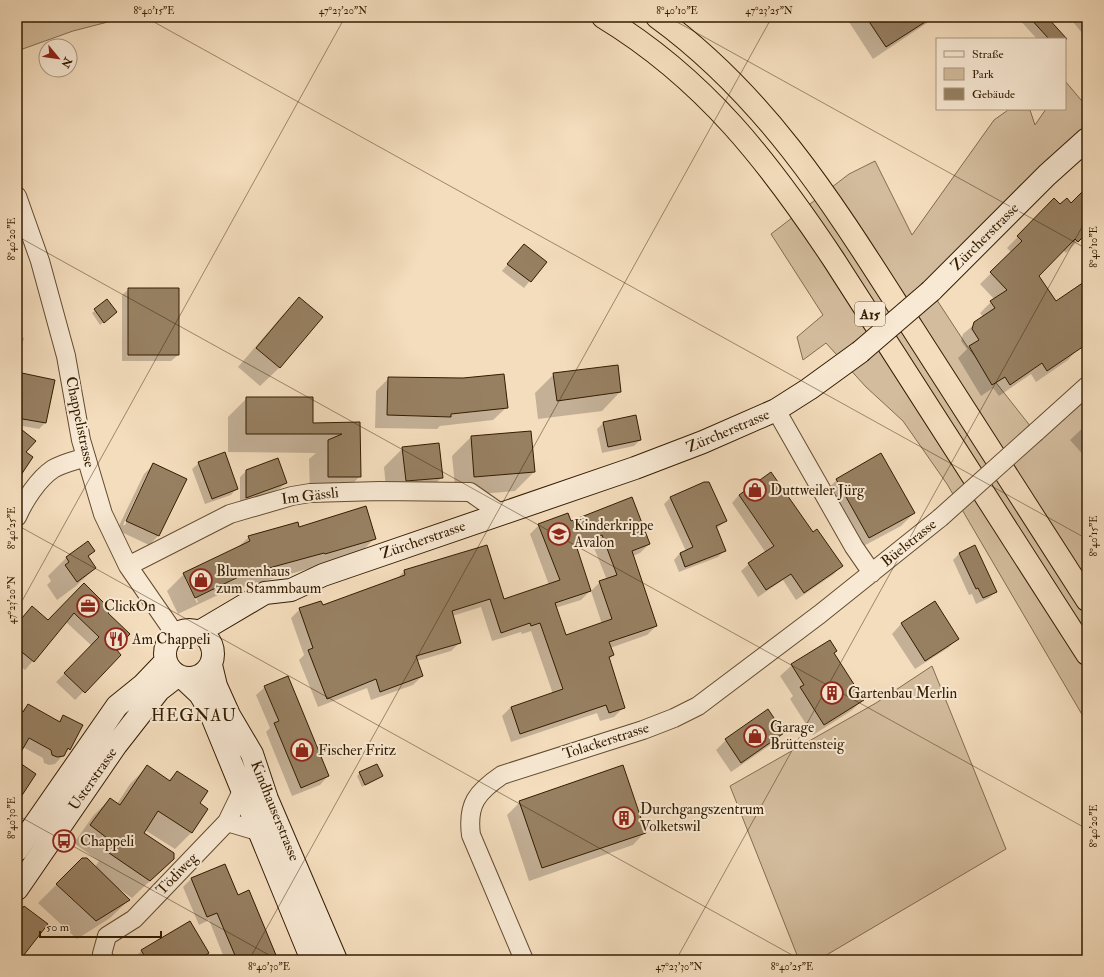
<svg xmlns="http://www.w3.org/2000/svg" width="1104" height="977" viewBox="0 0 1104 977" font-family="'IM FELL Double Pica',serif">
<rect width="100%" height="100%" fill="#f4ddbd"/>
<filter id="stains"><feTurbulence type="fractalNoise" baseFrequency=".005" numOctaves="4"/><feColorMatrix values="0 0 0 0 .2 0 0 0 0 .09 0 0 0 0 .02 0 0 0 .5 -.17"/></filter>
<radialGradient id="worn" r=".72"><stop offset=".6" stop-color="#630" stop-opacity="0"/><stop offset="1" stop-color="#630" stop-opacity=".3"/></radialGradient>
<!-- green -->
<path fill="#d3bc9d" stroke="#836c4e" d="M27,17H127L73,31L17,51V21Z
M1065,81L1087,107V139L931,291L967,346L1035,432L1087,386V723L947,484L903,421L866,387L826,343L803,360L797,337L823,315L771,234L849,174L875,161L912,235L994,120L1008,110H1030L1035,125L1046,109H1065Z
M932,666L1006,849L818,960H799L730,786L876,703Z"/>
<!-- shadow -->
<path fill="#0003" fill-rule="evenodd" d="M850,17H936L873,59L847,19Z
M1017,17H1045L1064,39H1037Z
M1079,17H1087V39L1073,22Z
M1087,189V232L1066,253L1063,250L1038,276L1056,303L1087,282V338L1068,360L1036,382L1031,374L999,396L993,388L981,396L958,358L967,349L961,341L963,334L983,317L980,313L994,299L980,284L1012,253L1007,248L1054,200L1060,206L1071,204Z
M524,245L545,262L524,288L502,271Z
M17,286L22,298L17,302Z
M129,289L178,355L171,361H122V295Z
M299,298L322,317L279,368L260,386L238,367L281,317Z
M107,301L113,315L100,325L92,313Z
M17,336L24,338L17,366Z
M554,374L620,392L602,411L538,419L535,393Z
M389,378L507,407L493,420L440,426L437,429L375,428L376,391Z
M247,398L312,424L359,423L360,476L342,495H310L309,459L316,453L228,452V417Z
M17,399L45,423L39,429L17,425Z
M603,423L640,440L634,446L602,453L597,429Z
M1087,424V459L1070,440Z
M530,432L534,472L515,491L456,496L452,456L471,437Z
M403,448L442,477L423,496L387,499L384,467Z
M199,463L237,488L231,495L205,504L192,469Z
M154,464L186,480L158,536L149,545L117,530L144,474ZM147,474H149L125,525H123Z
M246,471L286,483L279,489L240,504V477Z
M771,473L812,534L841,566L834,574L796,600L783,580L758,597L741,571L749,564L766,553L732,503L739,495Z
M837,480L914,513L901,526L856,550L824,492Z
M704,483L726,521L716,529L725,550L718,557L679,572L674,560L680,553L686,551L664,504L670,498Z
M570,522L649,544L640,553L633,556L656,626L647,635L610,648L613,655L609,659L623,708L614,717L600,721L597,713L511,742L502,716L511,707L553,694L531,631L522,634L521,632L492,641L481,607L452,616L460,642L451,651L417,661L422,676L413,685L371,700L367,688L318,707L299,660L304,655L291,618L300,609L323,607L397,579L404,571L503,601L549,585L530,534L539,525ZM592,543L607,580L600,582L591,591L602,624L565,637L555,608L581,600L590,591L576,550Z
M299,528L375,538L358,555L308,570V569L242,587L241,584L178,614L167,591L184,574L238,547L249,537ZM185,579H187L198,602L197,603Z
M88,542L94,551L88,557L95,568L76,586L57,600L47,585L51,581L48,576L66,558Z
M960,553L996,592L989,598L976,604L972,594L969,595L953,560Z
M84,584L107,613L114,649L120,655L75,700L56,682L92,646L66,622L25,670L17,663V623L32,607L48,621Z
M934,603L958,638L948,648L915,669L892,634L901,624Z
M833,653L863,700L851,711L813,735L790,699L793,696L780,676L792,665Z
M265,687L328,776L320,785L292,796L266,732L270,728L256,695Z
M28,705L58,722L63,716L69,749L55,764L49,765L44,763L43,758L21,746L17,750V710L21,712Z
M767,711L783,733L773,743L731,772L716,750L726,740Z
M147,767L168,781L177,772L199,803L192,832L175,849L145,830L143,833L173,859L132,898L118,888L129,900L110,918L77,939L38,903L82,859L95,867L99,861L74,843L93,816L110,799L117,804L130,784Z
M360,773L382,776L362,787L357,776Z
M520,802L645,832L633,845L529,881L507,815Z
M224,865L237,896L273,960H225L209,920L199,925L183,887L191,879Z
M142,950L208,953L201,960H132Z"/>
<!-- building -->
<path fill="#978062" stroke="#331c00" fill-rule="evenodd" d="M866,17H933L886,47Z
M1029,17H1047L1067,39H1049Z
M1087,187V233L1078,242L1075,239L1039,276L1056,301L1087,280V344L1047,371L1042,363L1010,385L1005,377L992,385L969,346L979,340L972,329L974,322L995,308L990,301L1007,290L990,272L1022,241L1017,236L1054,198L1060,204L1067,198L1071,203Z
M524,244L547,262L531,282L507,264Z
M128,288H179V355H128Z
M299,297L323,317L280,368L256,348Z
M107,299L117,312L104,323L94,309Z
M618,365L621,392L557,401L553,373Z
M17,372L55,380L46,423L17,418Z
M504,374L508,408L451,414V417L387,415L388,377L463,378Z
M246,397H313V423L360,422L361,477H328V440L342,434H246Z
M636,415L641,440L608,447L603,422Z
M17,426L36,441L26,452L33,457L17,481Z
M531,431L535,472L474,477L471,436Z
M439,443L443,478L406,481L402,447Z
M225,452L238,489L212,499L198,462Z
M881,453L915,513L869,538L836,479Z
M278,458L287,483L246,498V470Z
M153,463L187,479L159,536L126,521Z
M771,472L813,532L817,529L843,566L804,593L791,574L766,590L748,563L774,546L739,495Z
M704,482H709L727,521L716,526L726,551L685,567L680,553L693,547L670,497Z
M632,497L650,544L632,551L657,626L609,642L614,655L609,657L625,708L609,713L606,705L520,734L511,707L563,689L540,623L531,626L530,623L501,633L490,599L452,611L461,643L416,656L423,676L380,692L376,679L327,699L308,650L313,648L299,608L321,601L323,605L405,575L404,570L487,545L504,599L560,580L538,524L568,513L571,521ZM602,535L617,575L599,581L612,619L566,635L555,603L591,591L576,545Z
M366,506L376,539L325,554L324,553L258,571L257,568L195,598L183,573L250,541L248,536L298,522L299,527Z
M88,541L95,551L88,556L96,568L77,582L65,565L69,562L66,557Z
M975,545L997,592L983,598L978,588L976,589L959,553Z
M84,583L111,610L108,613L130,634L116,649L121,655L85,693L64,673L99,637L74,613L34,662L17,648V624L32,606L48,620Z
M935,601L959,639L925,661L901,623Z
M830,640L837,651L834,653L864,700L824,725L800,687L804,685L791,664Z
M288,676L329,776L301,788L274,723L279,721L264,686Z
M28,704L60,722L63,715L83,725L70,750L68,748L64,756L57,757L52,755L51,750L29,738L17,759V708L23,712Z
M768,709L784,733L741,763L725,739Z
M17,761L36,774L17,803Z
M377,764L383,776L365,785L359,772Z
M147,765L170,781L177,771L208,791L200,803L208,809L192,833L158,811L144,833L174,853V859L150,881L109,853L115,844L90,825L110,798L120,805Z
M623,765L646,833L542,868L519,801Z
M82,858H87L130,900L96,921L56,884Z
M225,864L238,895L249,890L278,960H237L217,913L207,917L191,878Z
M24,906L48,924L20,960H17V915Z
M190,921L209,953L198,960H147L141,950Z"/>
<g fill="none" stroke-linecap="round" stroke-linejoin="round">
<!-- minor casing -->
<g stroke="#634c2f" stroke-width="20">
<path id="minor" d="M17,196L40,261L66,356L81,440L103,514L128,566L175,634
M776,410L854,547L872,573
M1036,432L1087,386
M17,517C24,501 38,479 53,469C63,463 74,461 86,457
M128,566L230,514L292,496L310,493L380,491L470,492L500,513
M227,822L261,832
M105,960L102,954L107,936L134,919L227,822L243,789
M524,960L471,835C467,804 477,792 502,775L643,730L674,718L698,706L820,614L940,518"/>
</g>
<!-- secondary casing -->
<g stroke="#331c00" stroke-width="24">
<path id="secondary" d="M931,291L1047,175L1087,139
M165 654a24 24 0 1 1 48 0a24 24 0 1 1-48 0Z
M199,632L265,593L291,590L323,575L635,468L703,442L776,410L809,389L860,352
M211,665L216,686L229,715L252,754L267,799L336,960
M183,678L200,694L209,709L312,960
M17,850L117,706L143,685L165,662
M17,889L116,745L159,690L177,676"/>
</g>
<!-- motorway casing -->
<g stroke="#331c00" stroke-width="24">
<path id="motorway" d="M603,17C705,79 769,162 834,260L1087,654
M657,17C771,100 838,212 913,329C971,419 1029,510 1087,600"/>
</g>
<!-- minor -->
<use href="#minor" stroke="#f8e9d4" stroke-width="18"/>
<!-- secondary -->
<use href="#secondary" stroke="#f8e9d4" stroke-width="22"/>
<!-- motorway -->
<use href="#motorway" stroke="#f4ddbd" stroke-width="22"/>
<!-- minor-bridge casing -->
<g stroke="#634c2f" stroke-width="20" stroke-linecap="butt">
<path id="minor-bridge" d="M940,518L1036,432"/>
</g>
<!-- secondary-bridge casing -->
<g stroke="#331c00" stroke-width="24" stroke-linecap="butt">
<path id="secondary-bridge" d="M860,352L931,291"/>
</g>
<!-- minor-bridge -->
<use href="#minor-bridge" stroke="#f8e9d4" stroke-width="18"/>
<!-- secondary-bridge -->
<use href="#secondary-bridge" stroke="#f8e9d4" stroke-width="22"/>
</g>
<!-- ticks -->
<path fill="none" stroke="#331c00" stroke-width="1" stroke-opacity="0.45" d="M145,17L1087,539M668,17L1087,249M17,236L1087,829M17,525L801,960M17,610L345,17M17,815L278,960M249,960L772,17M676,960L1087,218"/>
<!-- icons -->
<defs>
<g id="shop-ring" transform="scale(1.15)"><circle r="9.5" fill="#f8e9d4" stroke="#8f2418" stroke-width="1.5"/><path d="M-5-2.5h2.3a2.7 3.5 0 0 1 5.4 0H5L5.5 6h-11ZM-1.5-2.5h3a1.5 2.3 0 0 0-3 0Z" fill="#8f2418"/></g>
<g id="school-ring" transform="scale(1.15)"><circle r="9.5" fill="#f8e9d4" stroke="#8f2418" stroke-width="1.5"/><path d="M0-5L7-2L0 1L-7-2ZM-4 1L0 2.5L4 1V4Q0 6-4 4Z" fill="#8f2418"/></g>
<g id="office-ring" transform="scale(1.15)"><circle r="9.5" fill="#f8e9d4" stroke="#8f2418" stroke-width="1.5"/><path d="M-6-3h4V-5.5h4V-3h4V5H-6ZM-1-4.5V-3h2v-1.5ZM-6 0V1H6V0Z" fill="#8f2418"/></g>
<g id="restaurant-ring" transform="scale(1.15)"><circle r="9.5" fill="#f8e9d4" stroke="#8f2418" stroke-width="1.5"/><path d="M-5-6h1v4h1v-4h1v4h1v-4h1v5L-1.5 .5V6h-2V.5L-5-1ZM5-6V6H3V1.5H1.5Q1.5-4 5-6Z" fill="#8f2418"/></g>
<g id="building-ring" transform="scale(1.15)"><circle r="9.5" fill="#f8e9d4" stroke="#8f2418" stroke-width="1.5"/><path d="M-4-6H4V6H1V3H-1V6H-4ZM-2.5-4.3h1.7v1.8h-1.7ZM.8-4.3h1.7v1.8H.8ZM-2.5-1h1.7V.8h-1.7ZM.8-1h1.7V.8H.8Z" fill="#8f2418"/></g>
<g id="bus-ring" transform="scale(1.15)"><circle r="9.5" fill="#f8e9d4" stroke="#8f2418" stroke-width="1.5"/><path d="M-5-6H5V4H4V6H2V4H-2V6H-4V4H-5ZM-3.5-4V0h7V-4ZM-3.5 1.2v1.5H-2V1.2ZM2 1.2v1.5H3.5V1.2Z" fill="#8f2418"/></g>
</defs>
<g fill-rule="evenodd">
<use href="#shop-ring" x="755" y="490"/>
<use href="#school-ring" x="559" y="534"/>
<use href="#shop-ring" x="201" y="580"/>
<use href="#office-ring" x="88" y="606"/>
<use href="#restaurant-ring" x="116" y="639"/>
<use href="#building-ring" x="832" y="693"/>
<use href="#shop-ring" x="755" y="736"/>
<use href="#shop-ring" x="302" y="750"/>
<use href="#building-ring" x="624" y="818"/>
<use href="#bus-ring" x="64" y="841"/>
</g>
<g text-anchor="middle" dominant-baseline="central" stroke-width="4" stroke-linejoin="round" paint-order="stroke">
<!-- shield labels -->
<rect fill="#f8e9d4" stroke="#6e5a40" stroke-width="1" x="855" y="302" width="30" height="24" rx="3"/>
<g font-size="14" font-weight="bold" fill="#331c00">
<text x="870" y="314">A15</text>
</g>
<!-- street labels -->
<g font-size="15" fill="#331c00" stroke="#f8e9d4">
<text transform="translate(985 237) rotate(-45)">Zürcherstrasse</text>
<text transform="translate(80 422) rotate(78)">Chappelistrasse</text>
<text transform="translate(728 431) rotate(-23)">Zürcherstrasse</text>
<text transform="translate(310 496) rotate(-7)">Im Gässli</text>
<text transform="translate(423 540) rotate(-19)">Zürcherstrasse</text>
<text transform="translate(909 543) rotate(-39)">Büelstrasse</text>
<text transform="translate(606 741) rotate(-18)">Tolackerstrasse</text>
<text transform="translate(93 779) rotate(-55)">Usterstrasse</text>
<text transform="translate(275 811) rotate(68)">Kindhauserstrasse</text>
<text transform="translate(177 874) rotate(-46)">Tödiweg</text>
</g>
<!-- poi labels -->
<g font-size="15" fill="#331c00" stroke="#f8e9d4" text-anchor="start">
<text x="770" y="490">Duttweiler Jürg</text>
<text x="574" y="525">Kinderkrippe<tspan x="574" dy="17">Avalon</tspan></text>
<text x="216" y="571">Blumenhaus<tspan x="216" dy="17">zum Stammbaum</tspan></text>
<text x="104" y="606">ClickOn</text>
<text x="132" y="639">Am Chappeli</text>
<text x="848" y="693">Gartenbau Merlin</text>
<text x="770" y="727">Garage<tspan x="770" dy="17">Brüttensteig</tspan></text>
<text x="318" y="750">Fischer Fritz</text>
<text x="640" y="809">Durchgangszentrum<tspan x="640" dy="17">Volketswil</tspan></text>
<text x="80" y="841">Chappeli</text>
</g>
<!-- quarter labels -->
<g font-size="17" letter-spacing="1" fill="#331c00" stroke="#f8e9d4">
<text x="194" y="715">HEGNAU</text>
</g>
</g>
<!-- margin -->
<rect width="1104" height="977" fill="none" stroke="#f4ddbd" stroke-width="44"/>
<!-- legend -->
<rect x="936" y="38" width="130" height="72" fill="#f8e9d4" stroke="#a9977f"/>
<rect x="944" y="51" width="20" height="6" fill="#f8e9d4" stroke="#a9977f"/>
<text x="972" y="58" font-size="12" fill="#331c00">Straße</text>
<rect x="944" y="68" width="20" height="12" fill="#d3bc9d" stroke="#a9977f"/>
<text x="972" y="78" font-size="12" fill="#331c00">Park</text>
<rect x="944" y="88" width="20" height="12" fill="#978062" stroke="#a9977f"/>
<text x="972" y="98" font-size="12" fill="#331c00">Gebäude</text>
<!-- north arrow -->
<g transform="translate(58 58) rotate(119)"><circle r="19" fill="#f8e9d4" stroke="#a9977f"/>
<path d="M0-3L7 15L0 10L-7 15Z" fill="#8f2418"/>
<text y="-6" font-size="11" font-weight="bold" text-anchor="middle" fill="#331c00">N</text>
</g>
<!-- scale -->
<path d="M40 931v6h121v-6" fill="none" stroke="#331c00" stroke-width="2"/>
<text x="46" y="931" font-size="12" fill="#331c00" stroke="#f8e9d4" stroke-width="3" paint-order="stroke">50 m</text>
<rect x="22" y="22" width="1060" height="933" fill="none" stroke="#331c00" stroke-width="1.5"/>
<g font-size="10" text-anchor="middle" fill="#331c00">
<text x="154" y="14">8°40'15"E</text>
<text x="343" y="14">47°23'20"N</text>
<text x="677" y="14">8°40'10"E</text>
<text x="769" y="14">47°23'25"N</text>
<text transform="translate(11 239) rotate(-90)" y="4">8°40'20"E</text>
<text transform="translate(1093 247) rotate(-90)" y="4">8°40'10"E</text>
<text transform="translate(11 528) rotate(-90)" y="4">8°40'25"E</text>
<text transform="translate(1093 536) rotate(-90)" y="4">8°40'15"E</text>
<text transform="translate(11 600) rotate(-90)" y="4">47°23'20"N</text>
<text transform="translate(11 818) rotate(-90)" y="4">8°40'30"E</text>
<text transform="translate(1093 826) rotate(-90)" y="4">8°40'20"E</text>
<text x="269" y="970">8°40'30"E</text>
<text x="679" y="970">47°23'30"N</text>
<text x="792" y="970">8°40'25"E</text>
</g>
<rect width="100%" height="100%" filter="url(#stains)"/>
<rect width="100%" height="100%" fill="url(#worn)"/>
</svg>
